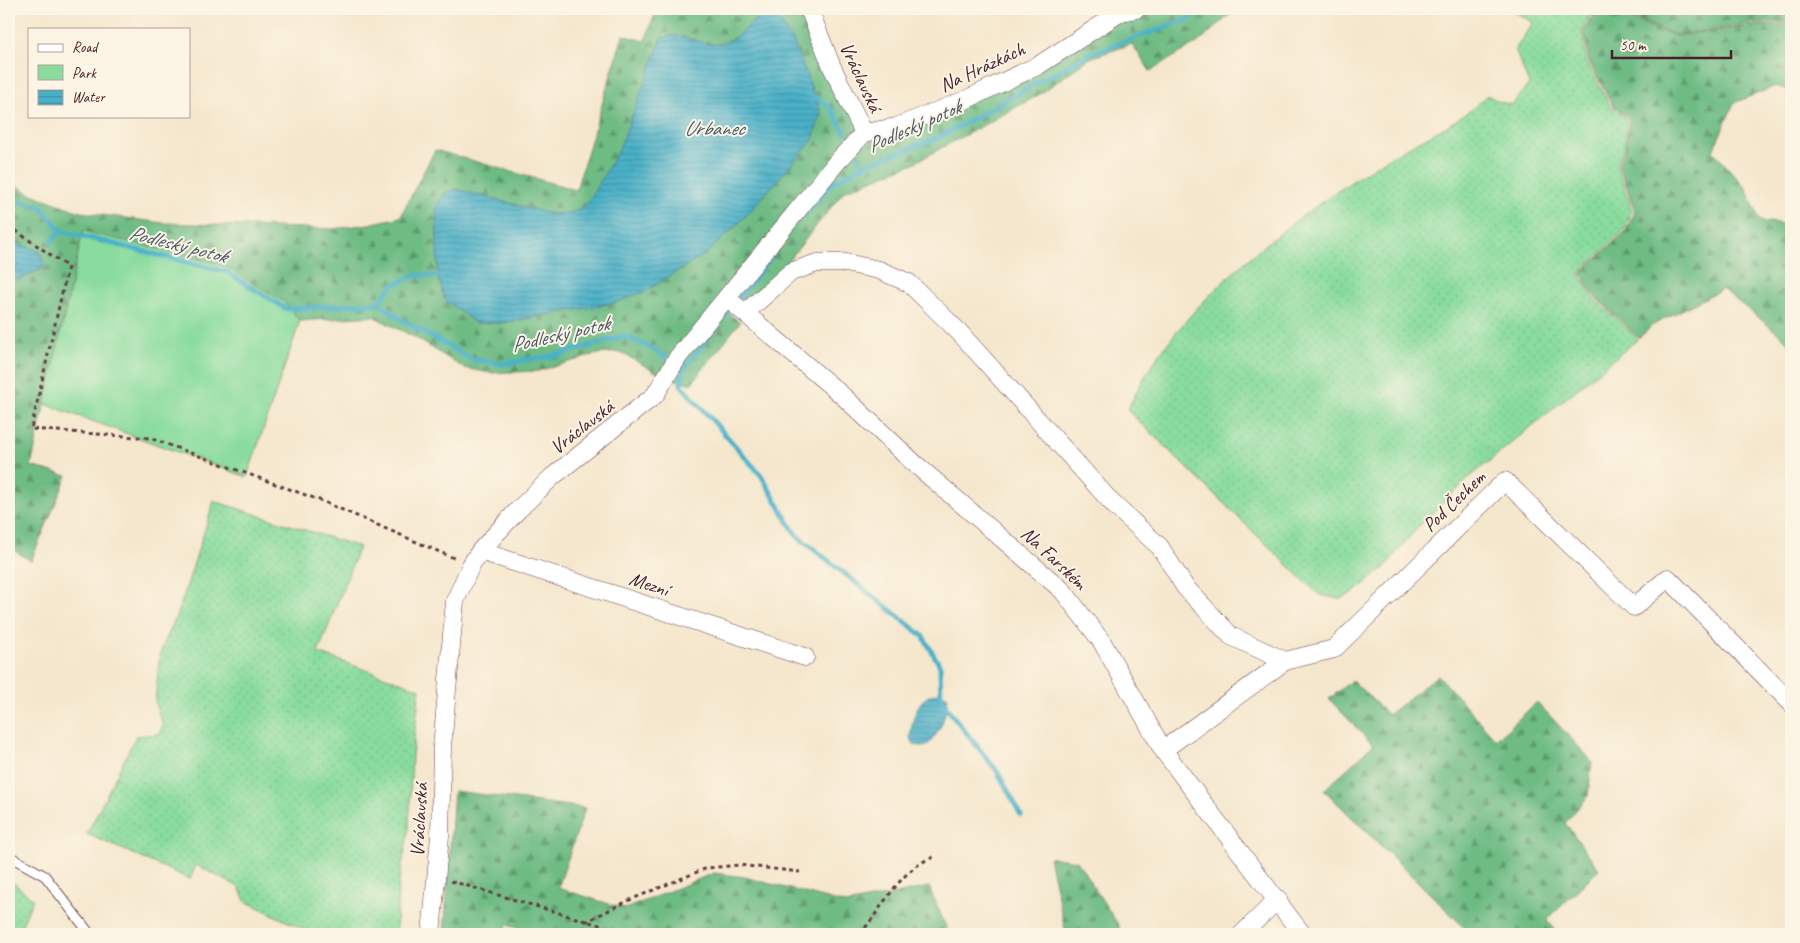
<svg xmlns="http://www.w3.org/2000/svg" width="1800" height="943" viewBox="0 0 1800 943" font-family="Caveat,sans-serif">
<defs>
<pattern id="grass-dots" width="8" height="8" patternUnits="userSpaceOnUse" patternTransform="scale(1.25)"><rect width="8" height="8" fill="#89dc9d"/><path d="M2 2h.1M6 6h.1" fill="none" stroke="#78bc87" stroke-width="1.8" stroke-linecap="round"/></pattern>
<pattern id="forest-firs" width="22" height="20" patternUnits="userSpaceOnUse" patternTransform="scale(1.25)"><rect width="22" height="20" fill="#6ebc84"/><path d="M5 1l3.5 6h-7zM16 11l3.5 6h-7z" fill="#5c986c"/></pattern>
<pattern id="water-rules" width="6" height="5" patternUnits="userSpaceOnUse" patternTransform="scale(1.25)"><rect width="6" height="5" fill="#49b1c8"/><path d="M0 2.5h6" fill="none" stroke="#3f8fa3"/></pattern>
</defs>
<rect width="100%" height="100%" fill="#fcf5e5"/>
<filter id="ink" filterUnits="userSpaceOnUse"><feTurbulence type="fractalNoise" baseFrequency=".02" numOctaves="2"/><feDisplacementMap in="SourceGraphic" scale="10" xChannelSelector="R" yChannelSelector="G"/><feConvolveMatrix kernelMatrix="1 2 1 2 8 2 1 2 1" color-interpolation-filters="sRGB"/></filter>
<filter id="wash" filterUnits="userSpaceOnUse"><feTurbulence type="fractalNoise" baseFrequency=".0096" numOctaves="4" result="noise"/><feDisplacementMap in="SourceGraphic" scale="20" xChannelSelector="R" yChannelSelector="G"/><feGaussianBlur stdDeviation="1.12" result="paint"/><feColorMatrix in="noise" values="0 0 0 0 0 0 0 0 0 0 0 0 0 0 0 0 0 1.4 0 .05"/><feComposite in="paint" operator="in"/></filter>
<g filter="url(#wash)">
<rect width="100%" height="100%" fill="#f5e7cd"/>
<!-- grass -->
<path fill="url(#grass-dots)" stroke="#6a7e64" d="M1509,9H1593L1582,31L1587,63L1611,107L1624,116L1627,123L1625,146L1617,164L1632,211L1625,229L1579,273L1593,298L1638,339L1470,477L1417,528L1383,569L1353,593L1340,599L1319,595L1127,410C1134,398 1139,385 1147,373C1200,288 1295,217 1379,164C1415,141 1457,126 1487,95L1500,102L1512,105L1529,84L1515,50L1533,22Z
M214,501L359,547L318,653L420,689L412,755L409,828L398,887L396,934H313L245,901L239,887L196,865L190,879L87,834L136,736L159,734L163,725L155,703L160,653L179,610Z
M9,879L33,899L18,934H9Z"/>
<!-- forest -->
<path fill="url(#forest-firs)" stroke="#5c6e58" d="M657,9H681L690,14L698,9H808L864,133L720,307L740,322L691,384L665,377L620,352L597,354L538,371L490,373L464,368L416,338L373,316L300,321L284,302L115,240L83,231L31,466L67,476L31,561L9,547V181L29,193L80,212L163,223L332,229L369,224L400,217L435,150L576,190L623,35L645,41Z
M1149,9H1237L1197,43L1150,71L1132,44L1090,58L1037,96L912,164L844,191L766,289C754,298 747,303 732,295L867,135L899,129L1123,15Z
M1596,9H1606L1676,36L1756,25L1791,24V94L1789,90L1776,86L1734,103L1713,151L1746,188L1760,221L1791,225V346L1778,333L1722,289L1653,325L1639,338L1594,296L1581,273L1626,231L1635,212L1619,164L1626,148L1629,122L1627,116L1613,106L1589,62L1584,31Z
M1611,9H1791V22L1756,23L1676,35Z
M1438,675L1496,740L1537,702L1592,761L1588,796L1565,823L1599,869L1547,920L1559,934H1471L1324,790L1373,745L1329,699L1352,680L1388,715Z
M454,791L585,808L558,888L625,909L714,873L745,877L846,904L929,887L949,934H535L507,925L504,934H444Z
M1049,857L1077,861L1117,923L1122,934H1066Z"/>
<!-- green -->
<path fill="#89dc9d" stroke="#6a7e64" d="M83,231L223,265L284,302L300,321L247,477L45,404Z"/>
<!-- water -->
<path fill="url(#water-rules)" stroke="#4a687a" d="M770,9L793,40L821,113L813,140L745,217L707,253L646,291L615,303L501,323H475L445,300L438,277L436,207L444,194L456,189L551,214L571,213L587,204L619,149L662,38C681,31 696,44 715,44C737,44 752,18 770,9Z
M9,240L41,252L44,268L9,284Z
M940,693L948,697C946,716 940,735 925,747L915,745L910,738C913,718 916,695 940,693Z"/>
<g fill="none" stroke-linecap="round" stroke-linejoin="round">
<!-- stream -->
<path stroke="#49b1c8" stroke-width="5" d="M1666,9L1687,12L1697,9
M810,101L815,97L832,110L845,133
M858,157L863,166
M9,199L40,206L61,231L227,272L286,309L378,303L404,321L471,359L501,364L558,355L624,336L649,347L684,368L771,257
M806,213L833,182L863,166L938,138L1089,54L1183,21L1207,9
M52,241L61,231
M378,303L393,285L415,275L443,276
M684,368L681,385L761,475L796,535L923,636L940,666L941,701L997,771L1021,815"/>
</g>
</g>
<g filter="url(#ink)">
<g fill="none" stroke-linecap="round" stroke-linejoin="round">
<!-- service casing -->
<g stroke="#643d43" stroke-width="11">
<path id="service" d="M9,856L45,876L90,934"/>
</g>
<!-- minor casing -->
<g stroke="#643d43" stroke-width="19">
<path id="minor" d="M809,9L832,67L864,133
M864,133L896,127L963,101L1039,65L1121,12L1137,9
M727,298L844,397L914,463L1063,591L1102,642L1163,750L1302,934
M745,313L791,272L817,263H846L879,270L909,283L960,333L1113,504L1160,547L1185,587L1231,636L1285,661
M480,551L805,657
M1163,750L1285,661L1334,649L1505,481L1634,607L1668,578L1791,703
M431,934L440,836L442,747L455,601L471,565L480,551L518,510L552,477L655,395L678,357L836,163L864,133
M1242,934L1278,899"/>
</g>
<!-- path -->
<path stroke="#643d43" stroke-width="3" stroke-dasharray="4 4" stroke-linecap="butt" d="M9,226L68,267L31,429L150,438L322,501L456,559
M451,881L630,934
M585,922L632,899L707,868L739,865L800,872
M860,934C883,908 900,868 934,857"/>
<!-- service -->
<use href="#service" stroke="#fff" stroke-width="9"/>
<!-- minor -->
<use href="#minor" stroke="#fff" stroke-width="18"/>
</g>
</g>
<g text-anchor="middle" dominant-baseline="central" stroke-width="4" stroke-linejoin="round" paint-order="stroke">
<!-- street labels -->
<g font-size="20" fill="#4a1f2b" stroke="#fcf5e5">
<text transform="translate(982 67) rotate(-25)">Na Hrázkách</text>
<text transform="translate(861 77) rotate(65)">Vráclavská</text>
<text transform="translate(582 427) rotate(-38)">Vráclavská</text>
<text transform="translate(1454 501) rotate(-44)">Pod Čechem</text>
<text transform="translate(1054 558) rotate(43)">Na Farském</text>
<text transform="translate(649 584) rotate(18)">Mezní</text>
<text transform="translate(419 820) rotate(-87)">Vráclavská</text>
</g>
<!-- water labels -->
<g font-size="21" font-style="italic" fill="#4a596a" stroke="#fcf5e5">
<text transform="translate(914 126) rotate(-24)">Podleský potok</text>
<text x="714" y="128">Urbanec</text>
<text transform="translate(178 244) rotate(14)">Podleský potok</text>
<text transform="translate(560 334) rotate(-13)">Podleský potok</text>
</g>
</g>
<!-- margin -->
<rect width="1800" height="943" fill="none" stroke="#fcf5e5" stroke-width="30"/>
<!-- legend -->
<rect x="28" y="28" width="162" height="90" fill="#fcf5e5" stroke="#b59f9b"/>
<rect x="38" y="44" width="25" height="8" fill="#ffffff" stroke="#b59f9b"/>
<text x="72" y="52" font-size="15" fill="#4a1f2b">Road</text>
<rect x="38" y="65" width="25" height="15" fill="#89dc9d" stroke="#b59f9b"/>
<text x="72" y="78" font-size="15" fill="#4a1f2b">Park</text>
<rect x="38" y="90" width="25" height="15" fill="url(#water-rules)" stroke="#b59f9b"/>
<text x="72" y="102" font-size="15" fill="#4a1f2b">Water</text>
<!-- scale -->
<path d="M1612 50v8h119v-8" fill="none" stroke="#4a1f2b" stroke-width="2.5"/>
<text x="1620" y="50" font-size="15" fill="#4a1f2b" stroke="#fcf5e5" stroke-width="4" paint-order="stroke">50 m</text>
</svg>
